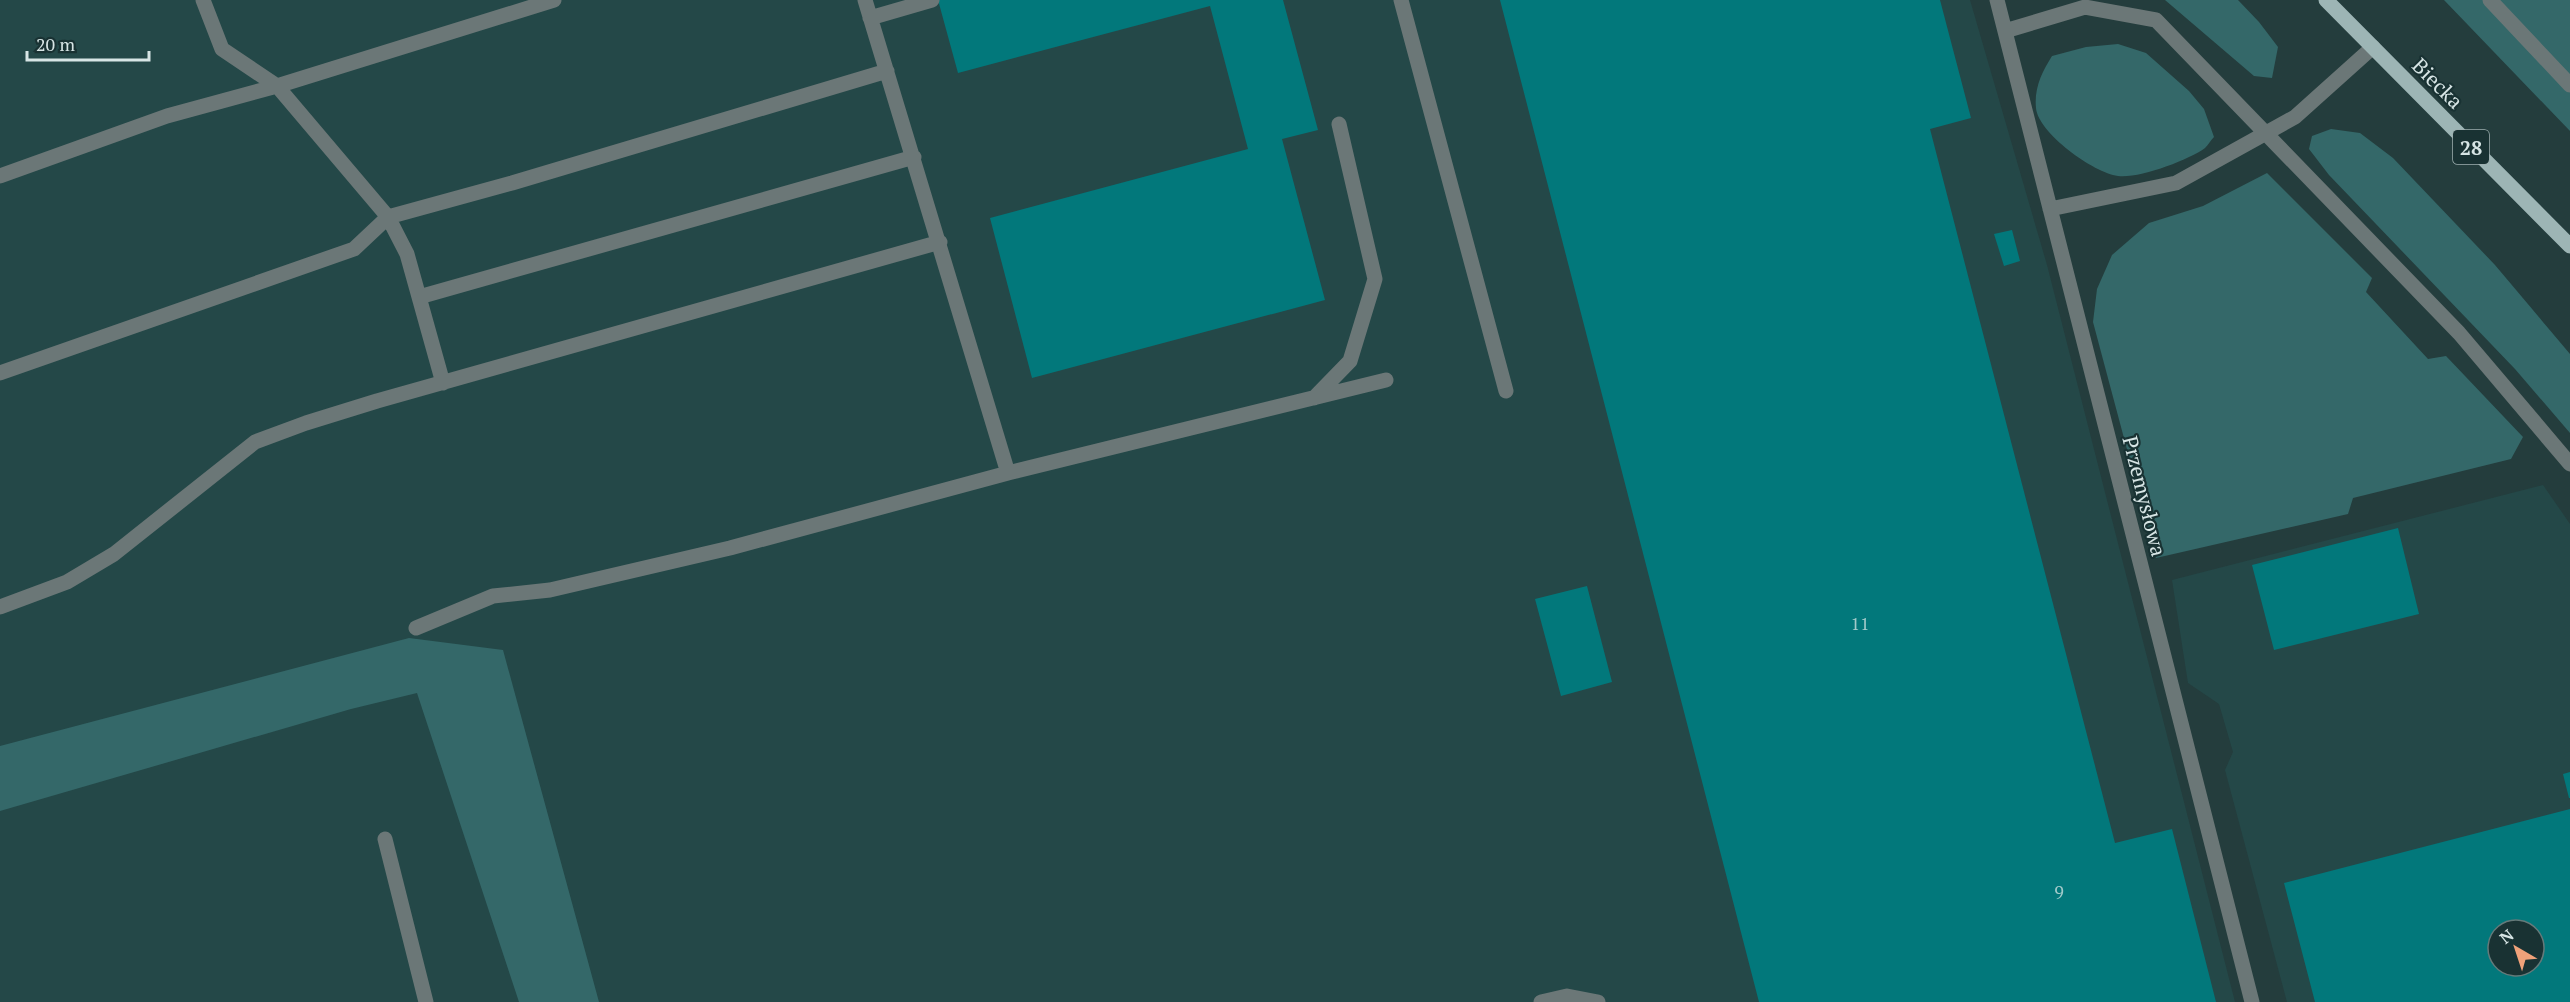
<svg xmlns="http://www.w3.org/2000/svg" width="2570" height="1002" viewBox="0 0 2570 1002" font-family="'PT Serif',serif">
<rect width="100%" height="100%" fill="#243d3d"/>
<!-- built -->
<path fill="#244848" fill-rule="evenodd" d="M0,0H1970L2047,265L2235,1002H0Z
M2543,485L2570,524V1002H2287L2225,770L2233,752L2219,704L2188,683L2172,580ZM2498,930H2534V966H2498Z"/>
<!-- green -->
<path fill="#346869" d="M2165,0H2238L2259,22L2278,47L2272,78L2254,76Z
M2444,0H2570V131Z
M2118,44L2146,53L2189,91L2204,109L2214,137C2211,140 2208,145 2205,148C2189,160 2138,179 2118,176C2094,173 2038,133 2036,108C2034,88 2042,72 2052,56L2086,47Z
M2331,129L2360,133L2393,158L2495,265L2570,354V433L2515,369L2329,175L2309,149L2312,136Z
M2267,173L2372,278L2366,292L2428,359L2446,356L2523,437L2511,459L2353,498L2348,514L2156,558L2093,322L2097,289L2112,255L2149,223L2203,206Z
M409,638L503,650L599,1002H519L417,693L351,709L0,811V746Z"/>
<!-- building -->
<path fill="#02787b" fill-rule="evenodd" d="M938,0H1283L1318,130L1282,139L1325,300L1032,378L990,218L1248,149L1210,6L958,73Z
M1500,0H1940L1971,118L1930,129L2115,843L2172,829L2216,1002H1759Z
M2012,230L2020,261L2004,266L1994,234Z
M2398,528L2419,614L2274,650L2252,565Z
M1587,586L1612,682L1561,696L1535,599Z
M2570,772V798H2569L2563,774Z
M2570,809V1002H2315L2284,883ZM2498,930H2534V966H2498Z"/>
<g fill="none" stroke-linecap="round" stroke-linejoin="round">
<!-- minor -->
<path stroke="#6b7777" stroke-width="15" d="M203,0L222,49L277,86L388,217L512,183L887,71
M1401,0L1506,391
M1997,0L2252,1002
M2490,0L2570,85
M870,18L932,0
M2005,31L2085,7L2156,20L2459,333L2570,464
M0,176L167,116L277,86L554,0
M2050,209L2176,183L2295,117L2373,47
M419,297L914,157
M0,373L354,249L388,217L407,254L443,383
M1314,398L1350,361L1375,279L1339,124
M1008,473L1386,380
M0,607L67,582L114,554L255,442L306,423L377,401L940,242
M416,628L493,596L550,590L730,548L1008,473L865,0
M385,839L426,1002
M1541,1002L1567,996L1598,1002"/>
<!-- major -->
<path stroke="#9db5b5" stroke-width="15" d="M2326,0L2570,246"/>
</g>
<g text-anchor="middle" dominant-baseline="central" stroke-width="4.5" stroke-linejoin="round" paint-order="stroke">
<!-- number labels -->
<g font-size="18" fill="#a2caca">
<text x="1860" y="623">11</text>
<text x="2059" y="891">9</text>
</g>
<!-- shield labels -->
<rect fill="#193233" stroke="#9eafb0" stroke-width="1.5" x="2453" y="130" width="36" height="34" rx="4.5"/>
<g font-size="20" font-weight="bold" fill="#d7e5e5">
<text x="2471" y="147">28</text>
</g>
<!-- street labels -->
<g font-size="21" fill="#d7e5e5" stroke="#193233">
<text transform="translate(2438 83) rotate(45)">Biecka</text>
<text transform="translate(2145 496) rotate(76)">Przemysłowa</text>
</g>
</g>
<!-- north arrow -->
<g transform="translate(2516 948) rotate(321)"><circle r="28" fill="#193233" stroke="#657a7a" stroke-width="1.5"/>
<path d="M0-4.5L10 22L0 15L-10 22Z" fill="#f0a27a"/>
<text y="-9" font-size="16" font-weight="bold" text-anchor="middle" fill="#d7e5e5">N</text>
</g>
<!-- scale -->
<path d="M27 51v9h122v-9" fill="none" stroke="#d7e5e5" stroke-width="3"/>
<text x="36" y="51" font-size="18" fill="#d7e5e5" stroke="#193233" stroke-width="4.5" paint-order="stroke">20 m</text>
</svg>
